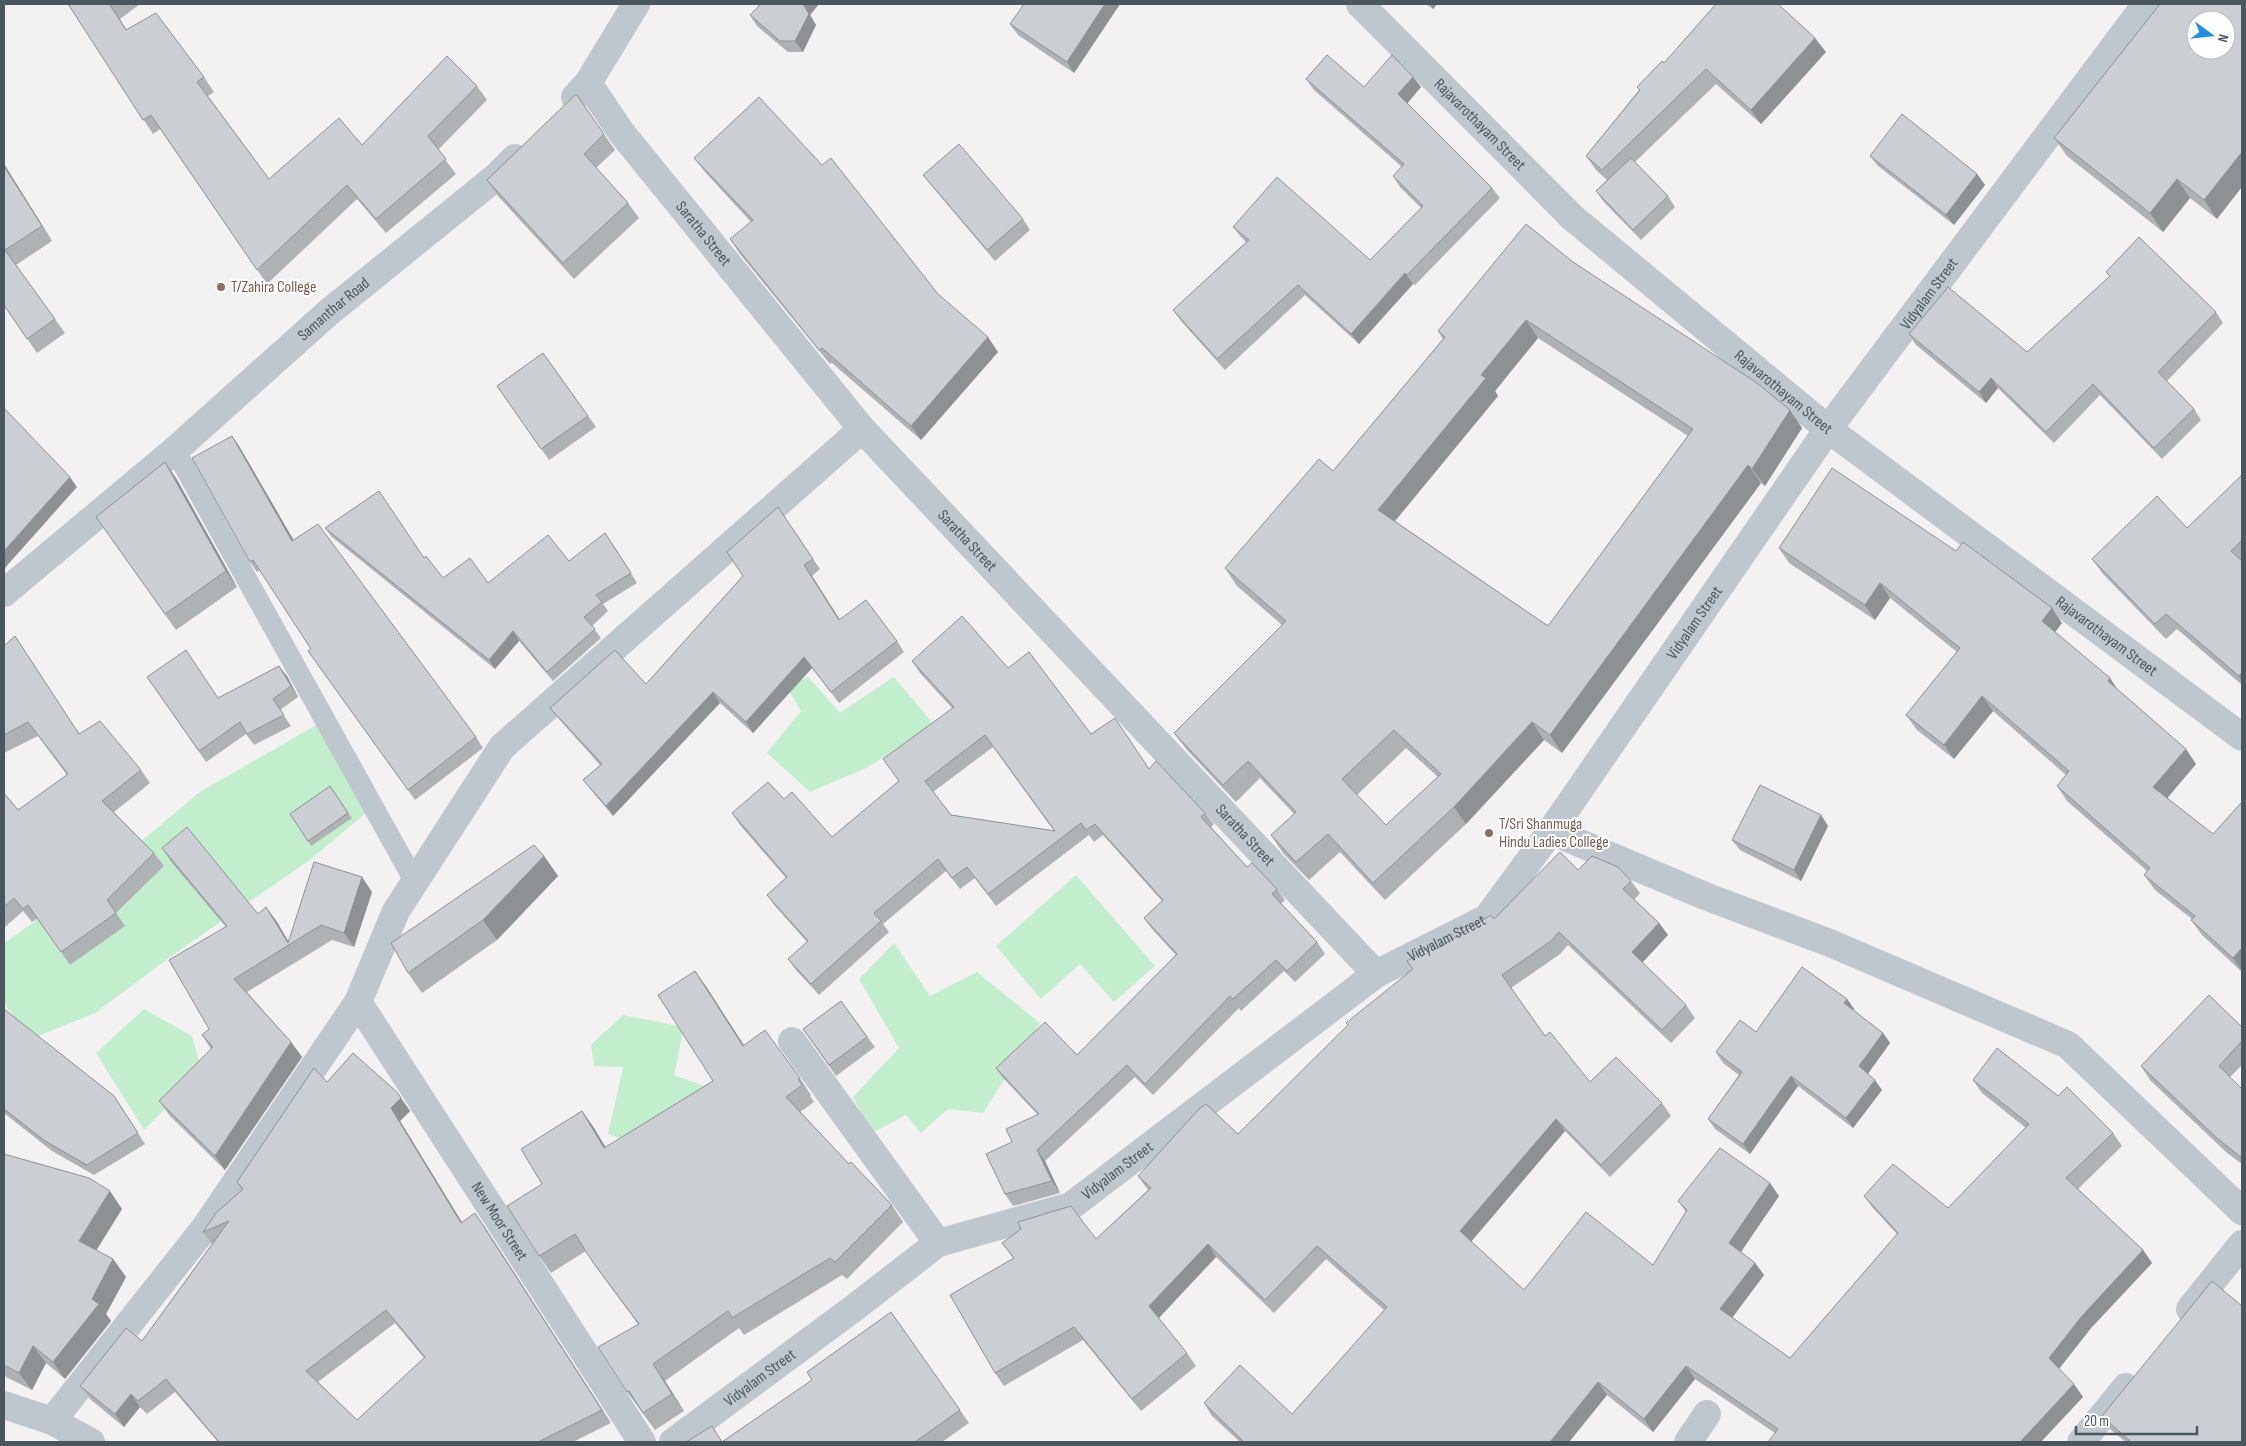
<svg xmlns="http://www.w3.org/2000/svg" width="2246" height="1446" viewBox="0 0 2246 1446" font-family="'Sofia Sans Condensed',sans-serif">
<rect width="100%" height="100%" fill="#f3f1f2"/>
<!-- green -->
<path fill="#c3eece" d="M808,677L840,713L894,677L935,726L866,768L810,792L767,753L801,711L787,687Z
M325,720L373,807L311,859L173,955L95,1013L4,1050V1030L13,1015L4,1004V943L97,878L200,792Z
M1076,875L1155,966L1114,1002L1080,964L1041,999L996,946Z
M894,943L930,996L977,972L1040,1023L983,1113L948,1109L921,1133L906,1115L872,1133L853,1097L899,1048L859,979Z
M144,1009L192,1036L202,1072L144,1130L96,1053Z
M623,1015L684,1027L674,1075L710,1088L640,1145L608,1134L623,1067L594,1066L591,1045Z"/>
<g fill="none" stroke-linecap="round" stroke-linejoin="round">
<!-- service -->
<path stroke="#bec7cd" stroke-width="21" d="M175,450L415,882"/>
<!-- minor -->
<g stroke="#bec7cd" stroke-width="28">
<path id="s1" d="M1360,4L1573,218L1828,429L2242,737"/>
<path id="s2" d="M588,83L621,132L862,429L1376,974"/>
<path d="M575,97L588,83L636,4"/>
<path id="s3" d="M4,593L175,450L329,312L496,177L515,158"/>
<path d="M1551,831L1705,896L1830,943L2068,1045L2242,1211"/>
<path id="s4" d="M358,1002L642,1442"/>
<path d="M792,1041L938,1243"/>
<path d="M2190,1309L2242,1244"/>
<path d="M4,1405L52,1421L91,1442"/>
<path d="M52,1421L204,1229L358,1002L396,911L502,747L862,429"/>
<path id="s5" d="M673,1442L854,1308L938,1243L1071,1206L1376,974L1487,918L1551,831L1828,429L2146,4"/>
<path d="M1688,1442L1707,1414"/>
<path d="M2081,1442L2126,1387"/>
</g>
</g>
<!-- wall -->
<path fill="#afb2b5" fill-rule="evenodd" d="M68,4H140L120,19L126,29L204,77L214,92L208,96L269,179L362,145L477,86L487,100L438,150L456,174L386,233L357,199L267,284L160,129L153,134Z
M761,4H819L810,15L816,25L803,52H788L757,26L750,15Z
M1120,4L1074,73L1018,35L1010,24Z
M1426,4H1437L1433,9Z
M2160,4L2217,219L2190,198L2163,232L2067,156L2054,138Z
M1826,52L1761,124L1716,84L1635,162L1668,196L1675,207L1641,240L1604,202L1596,191L1607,180L1596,170L1586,156L1639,90L1637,87L1664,63Z
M1413,77L1421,87L1407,103L1492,188L1500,198L1415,285L1413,284L1359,344L1305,295L1225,370L1181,321L1173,310L1246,242L1241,237L1233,227L1370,260L1421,208L1400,187L1393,176L1402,167L1314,90L1306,79L1364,87Z
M576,94L615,150L596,168L628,203L639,218L574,279L498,196L487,180Z
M1870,156L1977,174L1985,185L1954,225L1878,166Z
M694,158L938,294L998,352L921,440L832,363L830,364L740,254L730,239L751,222L705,172Z
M4,164L52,241L16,265L65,333L37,353L4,305Z
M923,175L1023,219L1030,230L995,261L931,185Z
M1573,262L1802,428L1765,486L1761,483L1562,753L1544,740L1466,824L1385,900L1340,852L1309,880L1283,853L1271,835L1294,814L1260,778L1236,802L1187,750L1174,733L1282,625L1237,586L1225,568L1333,471L1443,339L1438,331ZM1538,338L1688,436L1548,626L1395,521L1498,396L1495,391ZM1406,748L1438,777L1386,825L1357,795Z
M2106,272L2216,312L2223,323L2167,381L2194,409L2201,420L2162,459L2100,395L2054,443L1998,388L1986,403L1916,345L1909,334L2027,352L2110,277Z
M543,353L596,427L549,460L497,386Z
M232,436L239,446L293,540L476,737L483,748L415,800L308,651L311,649L260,570L257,572L250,562Z
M2242,475V685L2177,629L2166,639L2103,574L2092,559L2187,528Z
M176,478L237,587L176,630L96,517Z
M778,507L820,569L812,576L840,620L897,641L904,652L839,703L812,668L753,733L720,703L613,816L591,790L583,780L600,765L558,718L550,708L646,684L743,576Z
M325,528L424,557L443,578L488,583L569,561L612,543L637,583L603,604L608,611L592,626L601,638L553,681L519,641L495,669L332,537Z
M1779,548L2062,623L2055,632L2116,688L2196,764L2167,798L2213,834L2242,802V972L2202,935L2191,920L2192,919L2155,890L2144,875L2147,871L2067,801L2057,786L2066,775L1993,711L1954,759L1917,730L1906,715L1957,652L1890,598L1875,620L1789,563Z
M15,636L79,734L141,770L150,783L114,812L154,853L164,866L116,913L125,926L70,965L38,918L32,922L23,911L4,928V793L18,810L67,775L38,736L4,753V646Z
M912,661L1008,668L1091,734L1149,768L1205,813L1214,824L1211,827L1247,867L1277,889L1285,900L1281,904L1317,942L1325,954L1295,982L1284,971L1241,1011L1239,1008L1153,1095L1135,1077L1045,1161L1060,1193L1013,1206L1005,1194L1012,1142L1037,1114L1004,1079L996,1068L1077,1055L1176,955L1152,929L1144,918L1162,901L1103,835L1094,842L1089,835L996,906L975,878L960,889L946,871L883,924L889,932L819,995L796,970L788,959L807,942L775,906L767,895L786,878L740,825L732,813L784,799L832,837L899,781L952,708L920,673ZM993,747L1054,831L951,815L933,792Z
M287,676L298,697L280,710L291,726L254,745L246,734L206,762L147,677L218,698Z
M330,786L352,818L311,846L290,814Z
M1821,815L1828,826L1801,881L1740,850L1732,840Z
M162,848L258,914L266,907L277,922L288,941L372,892L354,947L332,940L247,992L291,1042L302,1057L225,1170L170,1116L159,1101L211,1049L202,1035L209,1029L226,927L172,863Z
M544,856L558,876L497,940L422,993L408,973Z
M1578,870L1631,881L1640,893L1634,900L1659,923L1668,935L1642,963L1686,1005L1695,1018L1671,1043L1568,945L1560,954L1511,988L1545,1036L1590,1082L1662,1103L1671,1116L1610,1177L1565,1131L1471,1242L1524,1290L1653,1265L1686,1212L1678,1201L1779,1196L1741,1252L1755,1263L1764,1275L1732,1318L1790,1358L1897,1234L1873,1208L1864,1196L1948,1208L2026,1128L1982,1093L1973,1080L2058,1096L2113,1133L2122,1146L2078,1189L2143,1250L2152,1263L2091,1328L2059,1369L2083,1397L1775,1433L1695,1379L1653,1432L1607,1395L1569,1442H1240L1212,1416L1204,1403L1292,1414L1384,1310L1326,1259L1274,1313L1216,1257L1158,1318L1187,1353L1196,1366L1141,1411L1083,1340L1004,1386L995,1373L1013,1258L1002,1243L1096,1239L1148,1190L1138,1176L1238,1134L1413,969L1436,949L1494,919Z
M695,971L707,988L744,1045L800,1078L811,1095L810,1096L814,1102L800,1112L849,1164L892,1205L903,1222L847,1279L842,1275L744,1335L739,1328L665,1381L684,1411L655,1430L627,1392L638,1324L604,1278L586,1251L551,1273L539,1256L542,1184L582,1111L594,1128L606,1148L713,1081Z
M1847,999L1854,1009L1853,1010L1883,1033L1890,1043L1868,1074L1882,1090L1853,1128L1798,1086L1750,1154L1715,1129L1708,1119L1739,1075L1723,1063L1716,1052L1756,1032Z
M841,1001L875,1047L836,1076L803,1029Z
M4,1009L114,1096L145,1144L94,1175L52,1151L4,1113Z
M2242,1027V1065L2230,1077L2242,1089V1164L2226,1152L2150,1080L2141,1066Z
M327,1082L406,1105L410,1111L400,1121L462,1222L484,1226L611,1423L573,1442H218L175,1392L147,1414L140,1407L124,1427L90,1399L80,1386L142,1341L212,1244L203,1232L242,1189L237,1182ZM395,1323L424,1358L357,1420L318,1382Z
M4,1154L122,1209L96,1250L113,1259L126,1277L106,1314L111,1321L65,1379L46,1363L32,1390L6,1377L4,1373Z
M891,1312L969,1423L942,1442H686L723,1441L812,1380Z
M2102,1416L2242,1442H2126L2111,1430Z"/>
<!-- shaded-wall -->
<path fill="#8e9194" d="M803,4H819L810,15L816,25L803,52L795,41Z
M1105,4H1120L1074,73L1067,62Z
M1430,4H1437L1433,9Z
M1815,38L1826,52L1761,124L1751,110Z
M1413,77L1421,87L1406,105L1398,94Z
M2242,152V187L2217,219L2204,200Z
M4,164L52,241L42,226L4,166Z
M1977,174L1985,185L1954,225L1946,215Z
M2177,179L2190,198L2163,232L2150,213Z
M1405,273L1413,284L1359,344L1351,334Z
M1526,320L1538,338L1495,391L1498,396L1390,527L1378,510L1481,375Z
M988,337L998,352L921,440L911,426Z
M1991,378L1998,388L1986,403L1979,392Z
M1790,410L1802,428L1765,486L1752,469Z
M232,436L239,446L300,551L292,541Z
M165,462L176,478L237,587L226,571Z
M1748,465L1761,483L1562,753L1550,735Z
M70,477L77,487L4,569V551Z
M804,565L812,576L847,631L839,620Z
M1880,583L1890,598L1875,620L1865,605Z
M2052,608L2062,623L2052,636L2042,621Z
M513,631L519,641L495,669L489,660Z
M804,657L812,668L753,733L746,722Z
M279,666L287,676L298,697L291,686Z
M2242,672V682L2239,676Z
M2110,678L2120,693L2108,681Z
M713,692L720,703L613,816L606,806Z
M1982,696L1993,711L1954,759L1944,745Z
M1532,722L1544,740L1466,824L1454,807Z
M2186,749L2196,764L2164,802L2153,787Z
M1821,815L1828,826L1801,881L1794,870Z
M544,856L558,876L497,940L483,920Z
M362,877L372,892L354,947L344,933Z
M266,907L277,922L290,944V945Z
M1659,923L1668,935L1640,965L1632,952Z
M2242,948V971L2233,958Z
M695,971L707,988L755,1063L743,1046Z
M1847,999L1854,1009L1851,1014L1844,1003Z
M1883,1033L1890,1043L1866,1076L1859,1066Z
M291,1042L302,1057L225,1170L215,1156Z
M1791,1076L1798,1086L1750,1154L1743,1144Z
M1875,1080L1882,1090L1853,1128L1846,1118Z
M397,1092L410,1111L400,1121L470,1236L461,1223L391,1108Z
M582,1111L594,1128L616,1165L604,1148Z
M1556,1119L1565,1131L1469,1244L1460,1231Z
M1037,1150L1045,1161L1060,1193L1052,1181Z
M1770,1183L1779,1196L1738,1256L1729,1243Z
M110,1191L122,1209L91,1259L79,1241Z
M475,1213L484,1226L611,1423L602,1410Z
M1208,1244L1216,1257L1158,1319L1149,1306Z
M2143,1250L2152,1263L2091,1328L2058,1370L2049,1358L2082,1316Z
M113,1259L126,1277L106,1314L111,1321L65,1379L53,1362L92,1299Z
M1755,1263L1764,1275L1729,1322L1720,1309Z
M33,1346L46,1363L32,1390L19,1373Z
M653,1364L665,1381L684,1411L672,1394Z
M1686,1366L1695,1379L1653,1432L1644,1419Z
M1598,1382L1607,1395L1569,1442H1550Z
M2074,1384L2083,1397L2041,1442H2020Z
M131,1394L140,1407L124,1427L115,1414Z"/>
<!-- building -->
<path fill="#cbcfd3" stroke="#8e9194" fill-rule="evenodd" d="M68,4H111L110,5L126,30L156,13L204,77L197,82L269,179L339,118L362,145L447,56L477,86L428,136L446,159L376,219L347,185L257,270L151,115L143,120Z
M761,4H803L809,14L795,41H780L750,15Z
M1024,4H1105L1067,62L1010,24Z
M1716,4H1778L1815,38L1751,110L1706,69L1602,170L1586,156L1640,90L1637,87L1662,61L1664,63Z
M2160,4H2242V152L2204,200L2177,179L2150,213L2054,138ZM2196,20H2226V50H2196Z
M1327,55L1364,87L1392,55L1413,77L1398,94L1492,188L1407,275L1405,273L1351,334L1298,285L1217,359L1173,310L1249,240L1233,227L1277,177L1370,260L1423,206L1393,176L1404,164L1306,79Z
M576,94L604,134L584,154L628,203L563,263L487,180Z
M759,97L822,165L831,158L938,294L988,337L911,426L822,348L819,350L730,239L753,220L694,158Z
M1902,114L1977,174L1946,215L1870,156Z
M959,144L1023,219L987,250L923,175Z
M1631,158L1668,196L1633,230L1596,191Z
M4,166L42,226L5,250L55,319L27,339L4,305Z
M1526,224L1573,262L1757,383L1790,410L1752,469L1748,465L1550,735L1532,722L1454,807L1373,883L1328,834L1296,862L1271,835L1296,812L1248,761L1223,785L1174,733L1286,621L1225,568L1319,459L1333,471L1445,337L1438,331ZM1526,320L1693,429L1548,626L1378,510L1486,378L1481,375ZM1394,730L1441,774L1386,825L1342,779Z
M2139,237L2216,312L2158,372L2194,409L2154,448L2093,384L2046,432L1991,378L1979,392L1909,334L1948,287L2027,352L2110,276L2106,272Z
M543,353L588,416L541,449L497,386Z
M4,408L70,477L4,551Z
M232,436L292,541L318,524L476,737L408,790L308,651L311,649L253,560L250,562L192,458Z
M165,462L226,571L165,614L96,517Z
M1832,468L1956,551L1963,542L2052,608L2042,621L2110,678L2108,681L2186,749L2153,787L2213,834L2242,802V948L2233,958L2191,920L2195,916L2144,875L2150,868L2057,786L2069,771L1982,696L1944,745L1906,715L1960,648L1880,583L1865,605L1779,548Z
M2242,475V540L2231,551L2242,561V672L2239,676L2166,614L2155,624L2092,559L2157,496L2187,528Z
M379,491L424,558L426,556L443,578L470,558L488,583L548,535L569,561L605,533L631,573L596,595L602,602L584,617L595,629L547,672L513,631L489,660L325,528Z
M778,507L813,559L804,565L839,620L866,600L897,641L831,692L804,657L746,722L713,692L606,806L583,780L602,764L550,708L615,650L646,684L743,576L727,552Z
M962,616L1008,668L1029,652L1091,734L1115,718L1149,769L1156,761L1205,813L1201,817L1247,867L1252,863L1277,889L1272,894L1317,942L1287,971L1276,960L1233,999L1230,996L1145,1084L1127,1065L1037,1150L1052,1181L1005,1194L986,1154L1012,1142L1006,1129L1039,1114L996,1068L1045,1022L1077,1055L1177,954L1144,918L1163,900L1095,824L1086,830L1081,823L988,894L967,867L952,878L938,859L874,913L881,921L811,984L788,959L808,941L767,895L787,877L732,813L768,782L784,799L792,792L832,837L899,781L883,759L954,707L912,661ZM985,735L1055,831L951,815L925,781Z
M15,636L79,734L100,721L141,770L102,801L154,853L107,900L116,913L61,952L28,905L23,909L14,898L4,907V793L18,810L68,774L28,722L4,735V646Z
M186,650L218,698L279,666L291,686L273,699L284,715L247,734L240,722L199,751L147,677Z
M1760,785L1821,815L1794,870L1732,840Z
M330,786L348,813L308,841L290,814Z
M187,827L258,914L266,907L288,943L314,862L362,877L344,933L321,925L234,979L291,1042L215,1156L159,1101L213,1047L202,1035L209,1029L169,960L227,926L162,848Z
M534,845L544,856L483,920L408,973L391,943Z
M1560,852L1578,870L1592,856L1618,867L1631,881L1623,889L1659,923L1632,952L1686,1005L1662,1030L1559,932L1551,941L1502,975L1545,1036L1550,1032L1590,1082L1616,1057L1662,1103L1601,1165L1556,1119L1460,1231L1524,1290L1586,1212L1653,1265L1687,1210L1678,1201L1720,1148L1770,1183L1729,1243L1755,1263L1720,1309L1790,1358L1898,1233L1864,1196L1893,1164L1948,1208L2029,1124L1973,1080L1997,1048L2058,1096L2067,1087L2113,1133L2066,1178L2143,1250L2082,1316L2049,1358L2074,1384L2020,1442H1768L1778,1429L1686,1366L1644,1419L1598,1382L1550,1442H1244L1204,1403L1240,1365L1292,1414L1387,1307L1317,1246L1265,1300L1208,1244L1149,1306L1187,1353L1132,1399L1074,1327L995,1373L950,1295L1014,1258L1002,1243L1021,1229L1018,1222L1071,1206L1096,1239L1151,1188L1138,1176L1200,1108L1206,1104L1238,1134L1348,1025L1346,1023L1413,969L1407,961L1433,945L1436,949L1491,915L1494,919Z
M1802,967L1847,999L1844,1003L1883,1033L1859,1066L1875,1080L1846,1118L1791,1076L1743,1144L1708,1119L1742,1072L1716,1052L1740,1020L1756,1032Z
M695,971L743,1046L765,1030L800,1078L798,1079L802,1085L786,1097L849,1164L851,1162L892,1205L835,1262L830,1258L732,1318L728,1311L653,1364L672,1394L643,1413L629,1391L627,1392L598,1347L639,1324L592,1261L575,1234L539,1256L507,1206L542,1184L521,1149L582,1111L604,1148L713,1081L658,995Z
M2209,995L2242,1027V1041L2219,1066L2242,1089V1158L2217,1138L2141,1066Z
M841,1001L867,1037L829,1065L803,1029Z
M4,1009L114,1096L138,1133L87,1165L45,1141L4,1109Z
M353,1053L397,1092L401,1098L391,1108L461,1223L475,1213L602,1410L538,1442H219L166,1379L138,1401L131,1394L115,1414L80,1386L126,1328L142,1341L229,1221L203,1232L216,1213L243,1189L237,1182L314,1068L327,1082ZM386,1310L425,1357L357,1420L306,1371Z
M4,1154L89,1178L110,1191L79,1241L113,1259L92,1299L99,1304L53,1362L33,1346L19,1373L4,1365Z
M2212,1281L2242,1306V1442H2128L2129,1440L2102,1416Z
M891,1312L960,1410L915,1442H686L712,1426L722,1442L812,1380L807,1372Z"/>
<!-- markers -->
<g fill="#8d6e63" stroke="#fff" stroke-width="2">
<circle cx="221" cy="287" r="5"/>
<circle cx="1489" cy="833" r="5"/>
</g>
<g text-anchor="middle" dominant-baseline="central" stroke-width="4" stroke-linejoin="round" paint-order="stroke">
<!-- street labels -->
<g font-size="16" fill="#4a575e" stroke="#fff">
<text stroke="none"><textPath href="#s1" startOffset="170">Rajavarothayam Street</textPath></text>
<text stroke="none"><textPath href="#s2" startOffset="190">Saratha Street</textPath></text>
<text stroke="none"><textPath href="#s5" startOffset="1742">Vidyalam Street</textPath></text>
<text stroke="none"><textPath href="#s3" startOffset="435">Samanthar Road</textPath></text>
<text stroke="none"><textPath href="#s1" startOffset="575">Rajavarothayam Street</textPath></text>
<text stroke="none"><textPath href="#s2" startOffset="595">Saratha Street</textPath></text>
<text stroke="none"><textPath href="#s5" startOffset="1338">Vidyalam Street</textPath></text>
<text stroke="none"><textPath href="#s1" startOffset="980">Rajavarothayam Street</textPath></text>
<text stroke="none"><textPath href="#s2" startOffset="1000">Saratha Street</textPath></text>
<text stroke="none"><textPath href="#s5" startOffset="932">Vidyalam Street</textPath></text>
<text stroke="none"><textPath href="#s5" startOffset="528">Vidyalam Street</textPath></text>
<text stroke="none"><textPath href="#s4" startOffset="261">New Moor Street</textPath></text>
<text stroke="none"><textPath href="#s5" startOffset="108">Vidyalam Street</textPath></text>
</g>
<!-- education labels -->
<g font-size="16" fill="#785e54" stroke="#fff" text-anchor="start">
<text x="231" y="287">T/Zahira College</text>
<text x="1499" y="824">T/Sri Shanmuga<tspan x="1499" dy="18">Hindu Ladies College</tspan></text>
</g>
</g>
<!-- border -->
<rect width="2246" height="1446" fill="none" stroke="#4a575e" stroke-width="10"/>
<!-- north arrow -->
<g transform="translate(2211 35) rotate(105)"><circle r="24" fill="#ffffff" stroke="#b7bcbf"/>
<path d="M0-4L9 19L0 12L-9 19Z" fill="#238ddb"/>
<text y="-8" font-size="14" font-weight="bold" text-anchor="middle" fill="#4a575e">N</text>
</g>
<!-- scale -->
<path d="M2076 1426v8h121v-8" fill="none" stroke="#4a575e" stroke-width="2.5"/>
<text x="2084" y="1426" font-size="15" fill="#4a575e" stroke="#ffffff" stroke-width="4" paint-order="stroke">20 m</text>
</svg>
